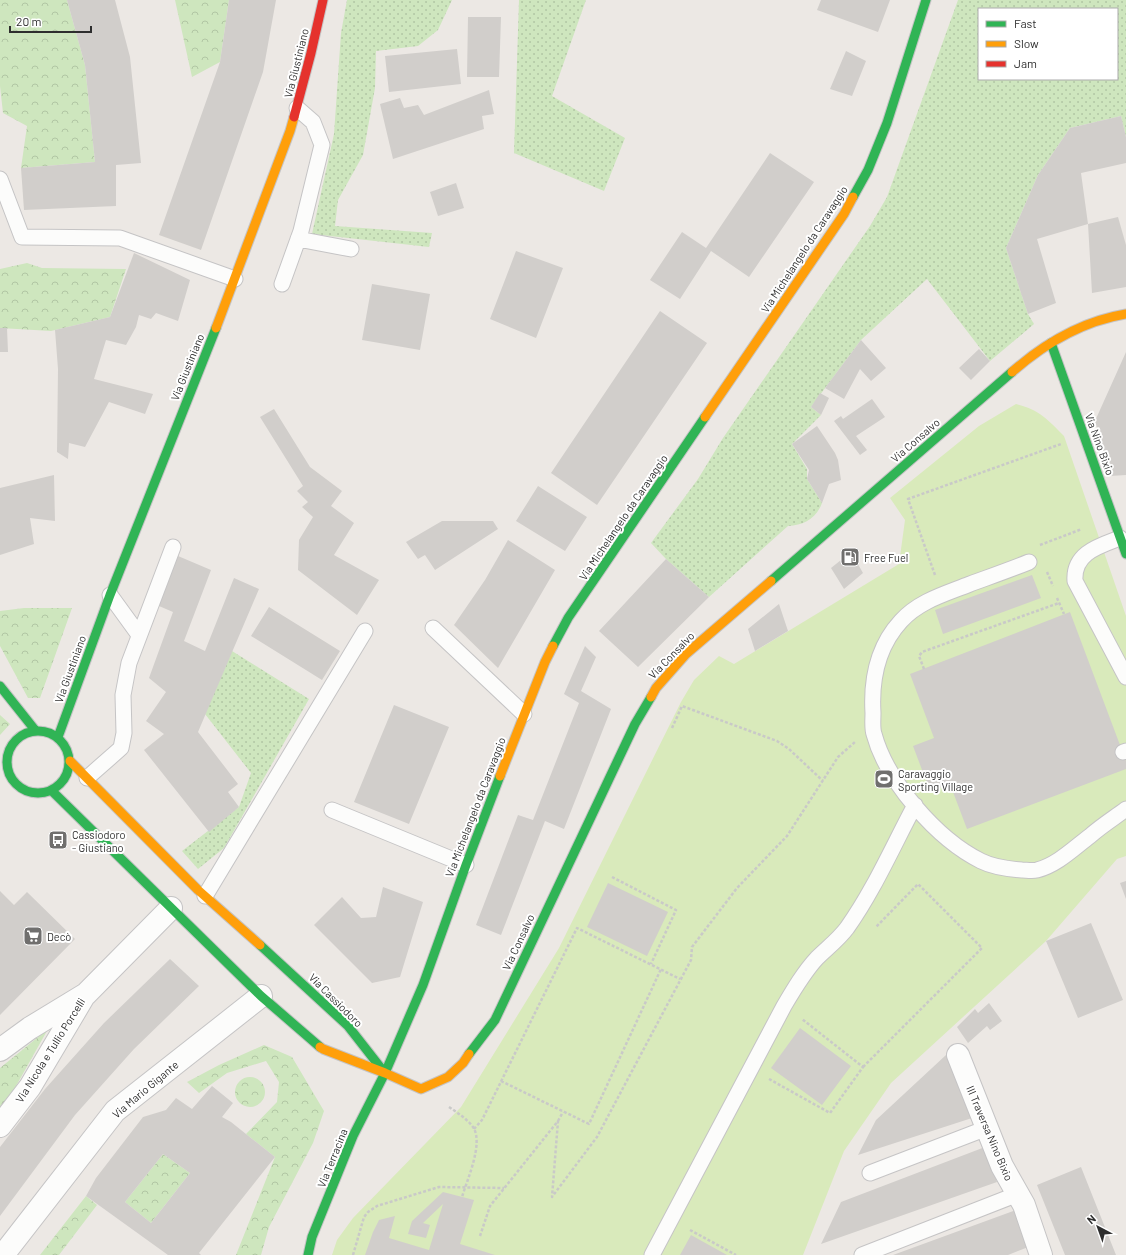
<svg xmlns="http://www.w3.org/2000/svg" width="1126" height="1255" viewBox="0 0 1126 1255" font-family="Barlow,sans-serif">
<defs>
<pattern id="grass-dots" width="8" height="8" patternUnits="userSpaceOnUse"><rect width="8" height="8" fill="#cee6be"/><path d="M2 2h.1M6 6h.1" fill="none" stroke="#b1c6a4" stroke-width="1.8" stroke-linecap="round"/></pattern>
<pattern id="park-crowns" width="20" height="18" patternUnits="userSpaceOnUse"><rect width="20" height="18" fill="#cee6be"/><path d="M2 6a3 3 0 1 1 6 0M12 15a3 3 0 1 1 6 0" fill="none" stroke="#b1c6a4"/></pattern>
</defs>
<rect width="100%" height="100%" fill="#ece8e4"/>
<!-- grass -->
<path fill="url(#grass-dots)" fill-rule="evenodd" d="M347,0H452L438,30L418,46L376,51L375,88L363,155L338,200L335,226L432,233L429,247L312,234L334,134L341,33Z
M519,0H586L552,96L625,138L604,191L514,153Z
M958,0H1126V137L1121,116L1070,128L1038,175L1006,248L1028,314L1034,324L990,361L927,279L861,340L811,407L821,415L792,444L807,469V479L822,503C816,519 804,525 788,526L709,597L666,559L651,543L698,479L723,438L870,226L887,197ZM979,9H1117V79H979Z
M232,651L309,699L224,848L198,869L182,851L239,807L251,773L205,714Z"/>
<!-- park -->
<path fill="url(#park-crowns)" d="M0,0H67L85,65L95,162L21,168L27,126L3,113L0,86Z
M175,0H229L220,62L192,77Z
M27,263L42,268L126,269L110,317L51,331L0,328V269Z
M24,608H72L40,698H28L0,646V611Z
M0,715L10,724L0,735Z
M48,1029L11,1095L0,1110V1068Z
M264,1045L292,1057L324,1111L313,1143L269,1227L261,1255H236L275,1157L246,1134L277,1102L279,1082L266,1061L227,1073L199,1093L187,1082L219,1065Z
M235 1092a15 15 0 1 1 30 0a15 15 0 1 1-30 0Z
M163,1154L190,1173L151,1223L125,1202Z
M86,1196L97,1205L59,1255H40Z"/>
<!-- pitch -->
<path fill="#d9eabb" d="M1016,404C1040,410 1048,420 1064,436L1126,616V856L1117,859L1046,941L891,1083L844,1151L803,1255H332L337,1240L353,1218L461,1107L559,948L681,702L694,680L719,656L734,664L899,564L905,520L890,498L979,426Z"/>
<!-- building -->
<path fill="#d1cecb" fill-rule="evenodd" d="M67,0H115L130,57L141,163L116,165V206L24,210L21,168L95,162L85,65Z
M229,0H276L263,72L201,250L159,235L220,62Z
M821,0H890L878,32L817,10Z
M468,17H501L499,77H467Z
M457,49L461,84L389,92L385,56Z
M846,51L866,61L852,96L830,89Z
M489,90L494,114L482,116L484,129L393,159L380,104L400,98L404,108L418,105L424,115Z
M1121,116L1126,137V163L1081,173L1088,224L1037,239L1056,303L1028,314L1006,248L1038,175L1070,128Z
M770,153L814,182L749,277L711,251L680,299L650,280L682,232L706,248Z
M456,183L464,208L438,216L430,192Z
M1118,217L1126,245V287L1092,293L1088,224Z
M516,251L563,268L536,338L490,319Z
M134,253L190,280L178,321L156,313L151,319L139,315L136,327L126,345L106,340L94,379L153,394L145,414L109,402L85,447L69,443L68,459L57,452L58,369L55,330L110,317Z
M372,284L430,294L420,350L362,340Z
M660,311L707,343L597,505L551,473Z
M0,328H7L8,352H0Z
M861,340L886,368L871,381L860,369L844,399L825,388Z
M979,349L990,361L971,380L959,368Z
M1126,352V475L1110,476L1095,421Z
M820,393L829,398L821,415L811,407Z
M872,399L885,417L856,436L867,450L860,455L834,421L841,416L843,419Z
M274,409L310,467L342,491L331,506L354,523L334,555L379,580L357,615L298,570L299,540L313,517L302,507L308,502L297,491L303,486L260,417Z
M817,426L835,453L838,460L841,480L829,484L822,503L807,479L809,470L792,444Z
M54,475L55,521L30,518L34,544L0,555V488Z
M538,486L587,517L565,551L516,521Z
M442,521H493L498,529L435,570L425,555L418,559L406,542Z
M508,540L555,570L498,668L454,625L485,580Z
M851,552L863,573L844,589L831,568Z
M178,556L211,570L184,641L205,651L234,578L259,589L198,732L238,784L228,792L239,807L209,832L144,750L164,734L146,721L166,692L149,678L173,612L159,606Z
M666,559L709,597L638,667L599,631Z
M1032,575L1041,598L943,634L935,610Z
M779,604L788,631L755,651L748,629Z
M269,607L340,651L322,680L251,636Z
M1070,612L1126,761V769L967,829L950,784L930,791L913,746L934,738L910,674Z
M585,646L596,657L581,691L611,709L564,829L545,821L501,935L476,925L518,815L533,820L579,703L564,694Z
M394,705L449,727L409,824L354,802Z
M1126,881V899L1120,883Z
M608,883L668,912L647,956L587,927Z
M383,887L423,902L400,977L372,983L314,925L342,897L361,918L376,917Z
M0,891L14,905L27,892L75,939L0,1015Z
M1091,923L1123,1000L1078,1018L1046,941Z
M170,959L199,986L134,1049L75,1115L0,1216V1147L45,1089L104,1023Z
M989,1003L1002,1021L990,1030L987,1026L968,1043L957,1027L975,1009L978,1013Z
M800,1028L851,1066L822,1105L771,1068Z
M946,1055L972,1118L858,1155L876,1120Z
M212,1086L233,1103L222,1117L231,1122L275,1157L199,1253L201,1255H168L86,1196L96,1178L143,1117L166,1110L176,1098L192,1109ZM163,1154L190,1173L151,1223L125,1202Z
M985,1147L997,1182L821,1244L841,1202Z
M1081,1167L1116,1255H1065L1037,1185Z
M443,1192L474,1200L460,1244L495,1255H365L373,1232L379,1220L395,1216L389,1238L429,1250L443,1204L423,1223L430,1225L426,1238L408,1234L412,1221Z
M1016,1210L1031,1246L1008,1255H893Z
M691,1235L727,1255H680Z"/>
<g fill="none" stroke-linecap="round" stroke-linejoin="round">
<!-- lane casing -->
<g stroke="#c5c4c5" stroke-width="17">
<path id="lane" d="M0,179L22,237L120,238L235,279
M298,239L351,249
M282,284L301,231L322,145L313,122L297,108
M1120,538C1099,546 1073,553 1075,581L1126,677
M1029,562C1009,570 989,577 970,584C945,594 919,601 901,621C877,647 871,680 873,713C873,720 872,728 874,734C887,782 937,839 981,861C993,867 1008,869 1022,870C1026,870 1032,871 1037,870C1057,865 1074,848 1090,836C1101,826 1114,818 1126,809
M110,595L139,635
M433,628L524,714
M1123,752L1126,751
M87,778L121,748L124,733L123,695L129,663L173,547
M332,810L466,865
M205,896L365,631
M870,1173L987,1128
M652,1255L784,1006C794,989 804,972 817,958C827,948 838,940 847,928C874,890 893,846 915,805
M862,1255L1018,1194"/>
</g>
<!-- street casing -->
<g stroke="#c5c4c5" stroke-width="24">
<path id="street" d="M0,1050L30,1028L86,994L171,908
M958,1055L1002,1166L1024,1205L1041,1255
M0,1126L30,1087L84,996
M3,1255L115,1111L261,996"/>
</g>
<!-- fast casing -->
<g stroke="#c5c4c5" stroke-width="11">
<path id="fast" d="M853,197L868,170L887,123L926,0
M1051,343L1126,554
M771,581L1012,372
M553,646L568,618L705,417
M0,686L35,730
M7 762a31 31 0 1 1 62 0a31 31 0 1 1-62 0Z
M58,737L110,595L216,328
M52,791L261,996L320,1047
M260,945L348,1026L384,1072
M469,1054L495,1020L635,724L651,697
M308,1255L312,1237L353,1136L385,1073L423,985L466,865L500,776"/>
</g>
<!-- slow casing -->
<g stroke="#c5c4c5" stroke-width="11">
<path id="slow" d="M216,328L290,131L294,117
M1012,372C1044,344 1083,321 1126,314
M705,417L844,214L853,197
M651,697L656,688L686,654L771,581
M70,761L198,890L260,945
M500,776L545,662L553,646
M320,1047L323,1049L385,1073L421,1089L448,1077L463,1063L469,1054"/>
</g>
<!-- jam casing -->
<g stroke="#c5c4c5" stroke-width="11">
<path id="jam" d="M294,117L311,53L323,0"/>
</g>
<!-- path -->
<path stroke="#c9c9c8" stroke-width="2.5" stroke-dasharray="3 2" stroke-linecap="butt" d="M1040,545L1082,529
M1047,572L1053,586
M935,575L908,499L1061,444
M1057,598L1064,614
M924,669L919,656L922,652L1059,603
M672,728L682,706L777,741L789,749L823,781
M612,877L676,910L651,964
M863,1067L982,948L918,884L876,927
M769,1079L830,1113L863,1067L802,1019
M501,1081L589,1124L661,969
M449,1107C458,1113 467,1119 473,1127C484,1143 467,1180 462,1197
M558,1121L563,1112
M474,1129L482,1120L577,928L680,979
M690,1230L736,1255
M480,1236L490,1206L558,1121L552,1197L597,1137L691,960L692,947L737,888L787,836L838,757L855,742
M353,1255L364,1217L368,1212L377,1206L439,1187L504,1188"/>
<!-- lane -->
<use href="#lane" stroke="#fcfcfb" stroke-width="15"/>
<!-- street -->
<use href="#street" stroke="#fcfcfb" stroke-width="22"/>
<!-- fast -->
<use href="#fast" stroke="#30b455" stroke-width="9"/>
<!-- slow -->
<use href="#slow" stroke="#ff9f0a" stroke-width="9"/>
<!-- jam -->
<use href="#jam" stroke="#e5322d" stroke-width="9"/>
</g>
<!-- icons -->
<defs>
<g id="fuel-square" transform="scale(1)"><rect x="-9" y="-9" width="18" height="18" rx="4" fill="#706f6e" stroke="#fff"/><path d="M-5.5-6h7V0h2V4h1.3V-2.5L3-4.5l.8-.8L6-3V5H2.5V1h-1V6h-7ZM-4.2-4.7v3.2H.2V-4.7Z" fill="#fff"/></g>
<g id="stadium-square" transform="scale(1)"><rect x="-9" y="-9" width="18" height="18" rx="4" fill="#706f6e" stroke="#fff"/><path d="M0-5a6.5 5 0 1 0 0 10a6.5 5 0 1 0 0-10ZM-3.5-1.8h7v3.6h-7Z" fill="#fff"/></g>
<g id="bus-square" transform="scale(1)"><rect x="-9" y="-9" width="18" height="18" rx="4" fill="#706f6e" stroke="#fff"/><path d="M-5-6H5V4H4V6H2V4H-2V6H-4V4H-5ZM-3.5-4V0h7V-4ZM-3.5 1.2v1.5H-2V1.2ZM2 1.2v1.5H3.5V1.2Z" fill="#fff"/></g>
<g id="supermarket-square" transform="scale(1)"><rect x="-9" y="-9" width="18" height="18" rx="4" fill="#706f6e" stroke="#fff"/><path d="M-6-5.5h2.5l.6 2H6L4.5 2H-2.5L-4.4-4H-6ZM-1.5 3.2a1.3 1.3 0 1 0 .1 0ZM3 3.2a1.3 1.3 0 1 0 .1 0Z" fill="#fff"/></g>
</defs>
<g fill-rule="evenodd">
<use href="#fuel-square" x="850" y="557"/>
<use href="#stadium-square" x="884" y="779"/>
<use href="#bus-square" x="58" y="840"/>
<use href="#supermarket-square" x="33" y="936"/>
</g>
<g text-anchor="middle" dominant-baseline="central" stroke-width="4" stroke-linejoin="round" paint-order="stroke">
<!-- street labels -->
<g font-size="11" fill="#2e2e2e" stroke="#fff">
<text transform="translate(296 63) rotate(-76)">Via Giustiniano</text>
<text transform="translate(804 249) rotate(-57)">Via Michelangelo da Caravaggio</text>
<text transform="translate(187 367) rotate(-68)">Via Giustiniano</text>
<text transform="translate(915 440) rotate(-41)">Via Consalvo</text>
<text transform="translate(1100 444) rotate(70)">Via Nino Bixio</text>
<text transform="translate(623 517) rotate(-56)">Via Michelangelo da Caravaggio</text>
<text transform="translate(671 655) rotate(-46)">Via Consalvo</text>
<text transform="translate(70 669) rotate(-70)">Via Giustiniano</text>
<text transform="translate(475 807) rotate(-69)">Via Michelangelo da Caravaggio</text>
<text transform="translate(518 942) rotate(-65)">Via Consalvo</text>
<text transform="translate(336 1000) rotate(45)">Via Cassiodoro</text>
<text transform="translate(50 1050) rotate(-58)">Via Nicola e Tullio Porcelli</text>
<text transform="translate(145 1089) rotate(-40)">Via Mario Gigante</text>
<text transform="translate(990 1133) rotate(67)">III Traversa Nino Bixio</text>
<text transform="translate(332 1158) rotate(-68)">Via Terracina</text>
</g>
<!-- poi labels -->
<g font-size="11" fill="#2e2e2e" stroke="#fff" text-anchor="start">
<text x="864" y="557">Free Fuel</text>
<text x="898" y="773">Caravaggio<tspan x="898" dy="13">Sporting Village</tspan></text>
<text x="72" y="834">Cassiodoro<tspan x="72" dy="13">- Giustiano</tspan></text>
<text x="47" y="936">Decò</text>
</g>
</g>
<!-- legend -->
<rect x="978" y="8" width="140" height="72" fill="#ffffff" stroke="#ababab"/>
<rect x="986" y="21" width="20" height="6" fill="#30b455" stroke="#ababab"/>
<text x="1014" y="28" font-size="12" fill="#2e2e2e">Fast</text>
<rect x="986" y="41" width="20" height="6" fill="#ff9f0a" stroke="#ababab"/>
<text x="1014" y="48" font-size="12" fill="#2e2e2e">Slow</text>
<rect x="986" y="61" width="20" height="6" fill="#e5322d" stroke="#ababab"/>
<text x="1014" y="68" font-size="12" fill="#2e2e2e">Jam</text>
<!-- north arrow -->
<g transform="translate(1098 1227) rotate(319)" stroke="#ffffff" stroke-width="3" paint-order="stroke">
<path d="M0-3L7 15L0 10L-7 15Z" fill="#2e2e2e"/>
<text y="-6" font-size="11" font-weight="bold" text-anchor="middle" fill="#2e2e2e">N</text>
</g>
<!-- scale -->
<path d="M10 26v6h81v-6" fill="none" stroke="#2e2e2e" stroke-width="2"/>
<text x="16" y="26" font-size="12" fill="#2e2e2e" stroke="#ffffff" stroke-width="3" paint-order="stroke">20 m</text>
</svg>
